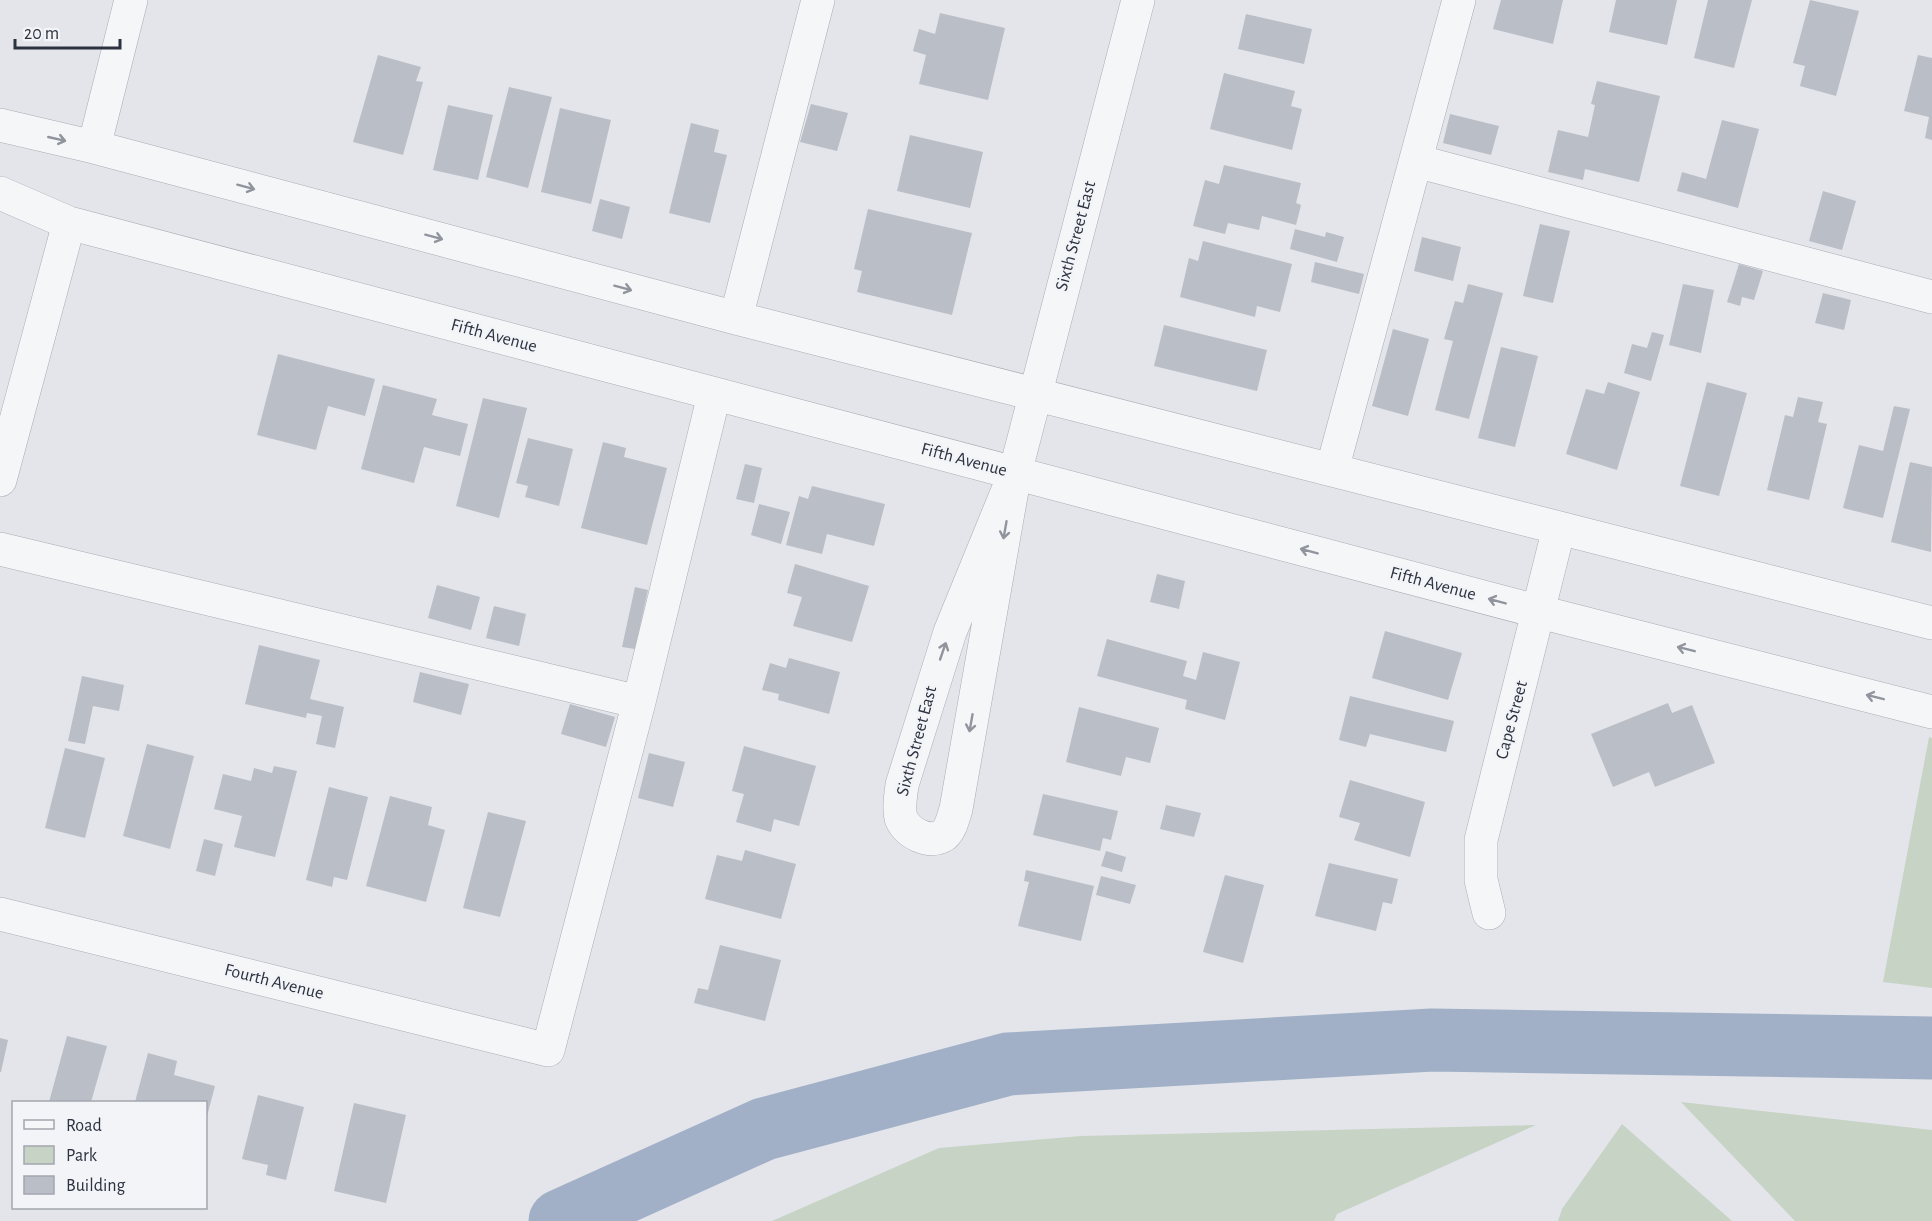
<svg xmlns="http://www.w3.org/2000/svg" width="1932" height="1221" viewBox="0 0 1932 1221" font-family="'Alegreya Sans',sans-serif">
<rect width="100%" height="100%" fill="#e3e5ea"/>
<!-- green -->
<path fill="#c7d3c5" d="M1929,737L1932,738V988L1883,982Z
M1681,1102L1932,1130V1221H1795Z
M1622,1124L1732,1221H1558L1562,1209Z
M1536,1125L1337,1214L1334,1221H772L939,1148L1081,1136Z"/>
<g fill="none" stroke-linecap="round" stroke-linejoin="round">
<!-- river -->
<path stroke="#a1b0c6" stroke-width="63" d="M560,1221L764,1129L1008,1064L1432,1040L1932,1048"/>
</g>
<!-- building -->
<path fill="#babec6" d="M1501,0H1563L1553,44L1493,29Z
M1616,0H1677L1667,45L1609,32Z
M1708,0H1752L1734,68L1694,58Z
M1810,0L1859,11L1836,96L1800,86L1805,66L1793,63Z
M940,13L1005,28L988,100L919,84L926,55L913,51L919,29L935,34Z
M1246,14L1312,29L1304,64L1238,49Z
M378,55L421,67L416,81L423,82L403,155L353,142Z
M1918,55L1932,58V140L1925,138L1929,117L1904,111Z
M1224,73L1295,91L1291,106L1302,109L1292,150L1210,129Z
M1597,81L1660,96L1639,182L1585,169L1583,180L1548,172L1558,130L1588,137L1595,105L1591,104Z
M509,87L552,97L528,188L486,177Z
M811,104L848,113L837,151L800,142Z
M448,105L493,115L478,180L433,170Z
M560,108L611,120L591,204L541,192Z
M1450,114L1499,126L1491,155L1443,143Z
M1722,120L1759,129L1738,208L1677,191L1682,172L1706,179Z
M691,123L719,130L714,152L727,155L710,223L669,213Z
M910,135L983,152L970,208L897,191Z
M1224,165L1301,183L1296,203L1301,205L1296,225L1262,216L1259,230L1228,223L1225,234L1193,226L1205,180L1219,184Z
M1823,191L1856,201L1842,250L1809,241Z
M600,199L630,207L622,239L592,231Z
M868,209L972,233L952,315L857,292L862,271L854,269Z
M1540,224L1570,231L1553,303L1523,296Z
M1295,229L1325,237L1326,232L1344,237L1337,262L1290,249Z
M1422,237L1461,247L1453,281L1414,271Z
M1203,241L1292,264L1280,312L1257,306L1255,317L1180,297L1189,258L1198,261Z
M1315,262L1364,274L1359,294L1311,282Z
M1739,264L1763,271L1754,300L1742,297L1740,306L1727,302Z
M1468,284L1503,293L1469,419L1435,410L1453,341L1444,339L1455,301L1463,303Z
M1683,284L1714,290L1701,353L1669,345Z
M1823,293L1851,300L1844,330L1815,323Z
M1164,325L1267,350L1257,391L1154,366Z
M1393,329L1429,339L1408,416L1372,406Z
M1652,332L1664,335L1651,381L1624,373L1632,344L1647,348Z
M1501,347L1538,356L1515,447L1478,438Z
M278,354L375,379L365,416L328,406L316,450L257,435Z
M1608,382L1640,392L1617,470L1566,454L1586,389L1604,394Z
M1707,382L1747,393L1719,496L1680,486Z
M383,385L437,399L432,415L468,424L460,456L424,447L414,483L361,469Z
M1798,397L1823,402L1818,422L1827,424L1809,500L1767,490L1785,415L1793,417Z
M483,398L527,408L499,518L456,506Z
M1894,406L1910,409L1883,518L1843,508L1859,445L1883,451Z
M528,438L573,449L559,506L525,497L528,486L516,483Z
M603,442L626,448L624,457L667,468L647,545L581,528Z
M1910,462L1932,467L1931,552L1891,542Z
M745,464L762,468L754,503L736,499Z
M812,486L885,504L874,546L827,534L822,554L786,545L799,496L808,499Z
M759,504L790,512L781,544L751,535Z
M795,564L869,586L852,642L793,626L802,597L787,593Z
M1157,574L1185,581L1179,609L1150,602Z
M437,585L480,597L471,630L428,618Z
M635,587L648,590L635,649L622,647Z
M494,606L526,614L519,646L486,638Z
M1385,631L1462,653L1448,700L1372,678Z
M1107,639L1187,661L1183,676L1196,680L1203,652L1240,662L1225,720L1185,709L1187,700L1097,676Z
M259,645L320,660L310,699L344,707L335,748L316,744L322,716L307,713L306,718L245,704Z
M789,658L840,672L829,714L778,700L779,694L762,690L770,663L786,668Z
M420,672L469,684L461,715L413,702Z
M82,676L124,685L119,711L93,706L85,744L68,741Z
M1350,696L1454,721L1446,752L1370,734L1366,747L1339,740Z
M1668,703L1672,713L1692,705L1715,763L1655,787L1649,772L1613,787L1591,734Z
M570,704L615,717L606,747L561,734Z
M1079,707L1159,728L1150,763L1126,757L1121,776L1066,762Z
M147,744L194,756L170,849L123,836Z
M744,746L816,766L799,826L774,819L771,832L736,822L744,794L732,791Z
M65,748L105,758L85,838L45,828Z
M649,753L685,762L673,807L638,798Z
M274,766L297,771L275,857L234,847L242,816L214,809L223,774L251,781L254,768L272,773Z
M1350,780L1425,802L1410,857L1354,840L1360,823L1339,817Z
M329,787L368,797L347,880L334,877L332,887L306,880Z
M1043,794L1118,811L1111,840L1103,838L1100,851L1033,835Z
M390,796L432,807L428,825L445,830L426,902L366,886Z
M1166,805L1201,813L1194,837L1160,829Z
M488,812L526,821L500,917L463,908Z
M204,839L223,844L215,876L196,871Z
M745,850L796,864L781,919L705,899L717,855L742,861Z
M1106,851L1126,857L1122,872L1101,866Z
M1329,863L1398,879L1392,904L1383,902L1376,931L1315,916Z
M1026,870L1094,886L1081,941L1018,926L1029,882L1024,881Z
M1225,875L1264,885L1243,963L1203,952Z
M1101,876L1136,885L1130,904L1096,895Z
M720,945L781,960L765,1021L694,1003L698,988L708,990Z
M67,1036L107,1046L91,1102H49Z
M0,1038L8,1040L1,1072H0Z
M148,1053L177,1061L174,1075L215,1086L206,1120V1102H135Z
M258,1095L304,1107L286,1180L266,1175L268,1165L242,1159Z
M354,1103L406,1115L386,1203L334,1191Z"/>
<g fill="none" stroke-linecap="round" stroke-linejoin="round">
<!-- minor casing -->
<g stroke="#a8acb4" stroke-width="34">
<path id="minor" d="M0,125L94,147L736,318L1932,623
M94,147L131,0
M1416,161L1932,297
M0,193L69,223L1540,612L1932,712
M736,318L818,0
M1332,470L1459,0
M1015,473L950,632L902,785C901,795 898,807 901,818C907,833 930,845 944,835C951,829 953,818 956,809L1015,473L1138,0
M0,480L69,223
M0,549L639,702
M1489,913L1481,880V840L1559,528
M0,914L548,1050L639,702L714,395"/>
</g>
<!-- minor -->
<use href="#minor" stroke="#f5f6f8" stroke-width="33"/>
</g>
<!-- one-way arrows -->
<defs><path id="oneway-shaft" d="M-6 0H5M1.5-3L5.5 0L1.5 3" fill="none" stroke-width="1.6" stroke-linecap="round" stroke-linejoin="round" transform="scale(1.5)"/></defs>
<g stroke="#90949c">
<use href="#oneway-shaft" transform="translate(57 139) rotate(13)"/>
<use href="#oneway-shaft" transform="translate(246 187) rotate(15)"/>
<use href="#oneway-shaft" transform="translate(434 237) rotate(15)"/>
<use href="#oneway-shaft" transform="translate(623 288) rotate(15)"/>
<use href="#oneway-shaft" transform="translate(1005 530) rotate(100)"/>
<use href="#oneway-shaft" transform="translate(1309 551) rotate(-165)"/>
<use href="#oneway-shaft" transform="translate(1497 601) rotate(-165)"/>
<use href="#oneway-shaft" transform="translate(1686 649) rotate(-166)"/>
<use href="#oneway-shaft" transform="translate(943 651) rotate(-71)"/>
<use href="#oneway-shaft" transform="translate(1875 697) rotate(-166)"/>
<use href="#oneway-shaft" transform="translate(971 723) rotate(100)"/>
</g>
<g text-anchor="middle" dominant-baseline="central" stroke-width="5" stroke-linejoin="round" paint-order="stroke">
<!-- street labels -->
<g font-size="18" fill="#2c3240" stroke="#f2f4f7">
<text transform="translate(1076 236) rotate(-75)">Sixth Street East</text>
<text transform="translate(494 336) rotate(15)">Fifth Avenue</text>
<text transform="translate(964 460) rotate(15)">Fifth Avenue</text>
<text transform="translate(1433 584) rotate(15)">Fifth Avenue</text>
<text transform="translate(1512 720) rotate(-75)">Cape Street</text>
<text transform="translate(917 741) rotate(-75)">Sixth Street East</text>
<text transform="translate(274 982) rotate(14)">Fourth Avenue</text>
</g>
</g>
<!-- legend -->
<rect x="12" y="1101" width="195" height="108" fill="#f2f4f7" stroke="#a3a6ae" stroke-width="1.5"/>
<rect x="24" y="1120" width="30" height="9" fill="#f5f6f8" stroke="#a3a6ae" stroke-width="1.5"/>
<text x="66" y="1131" font-size="18" fill="#2c3240">Road</text>
<rect x="24" y="1146" width="30" height="18" fill="#c7d3c5" stroke="#a3a6ae" stroke-width="1.5"/>
<text x="66" y="1161" font-size="18" fill="#2c3240">Park</text>
<rect x="24" y="1176" width="30" height="18" fill="#babec6" stroke="#a3a6ae" stroke-width="1.5"/>
<text x="66" y="1191" font-size="18" fill="#2c3240">Building</text>
<!-- scale -->
<path d="M15 39v9h105v-9" fill="none" stroke="#2c3240" stroke-width="3"/>
<text x="24" y="39" font-size="18" fill="#2c3240" stroke="#f2f4f7" stroke-width="4.5" paint-order="stroke">20 m</text>
</svg>
